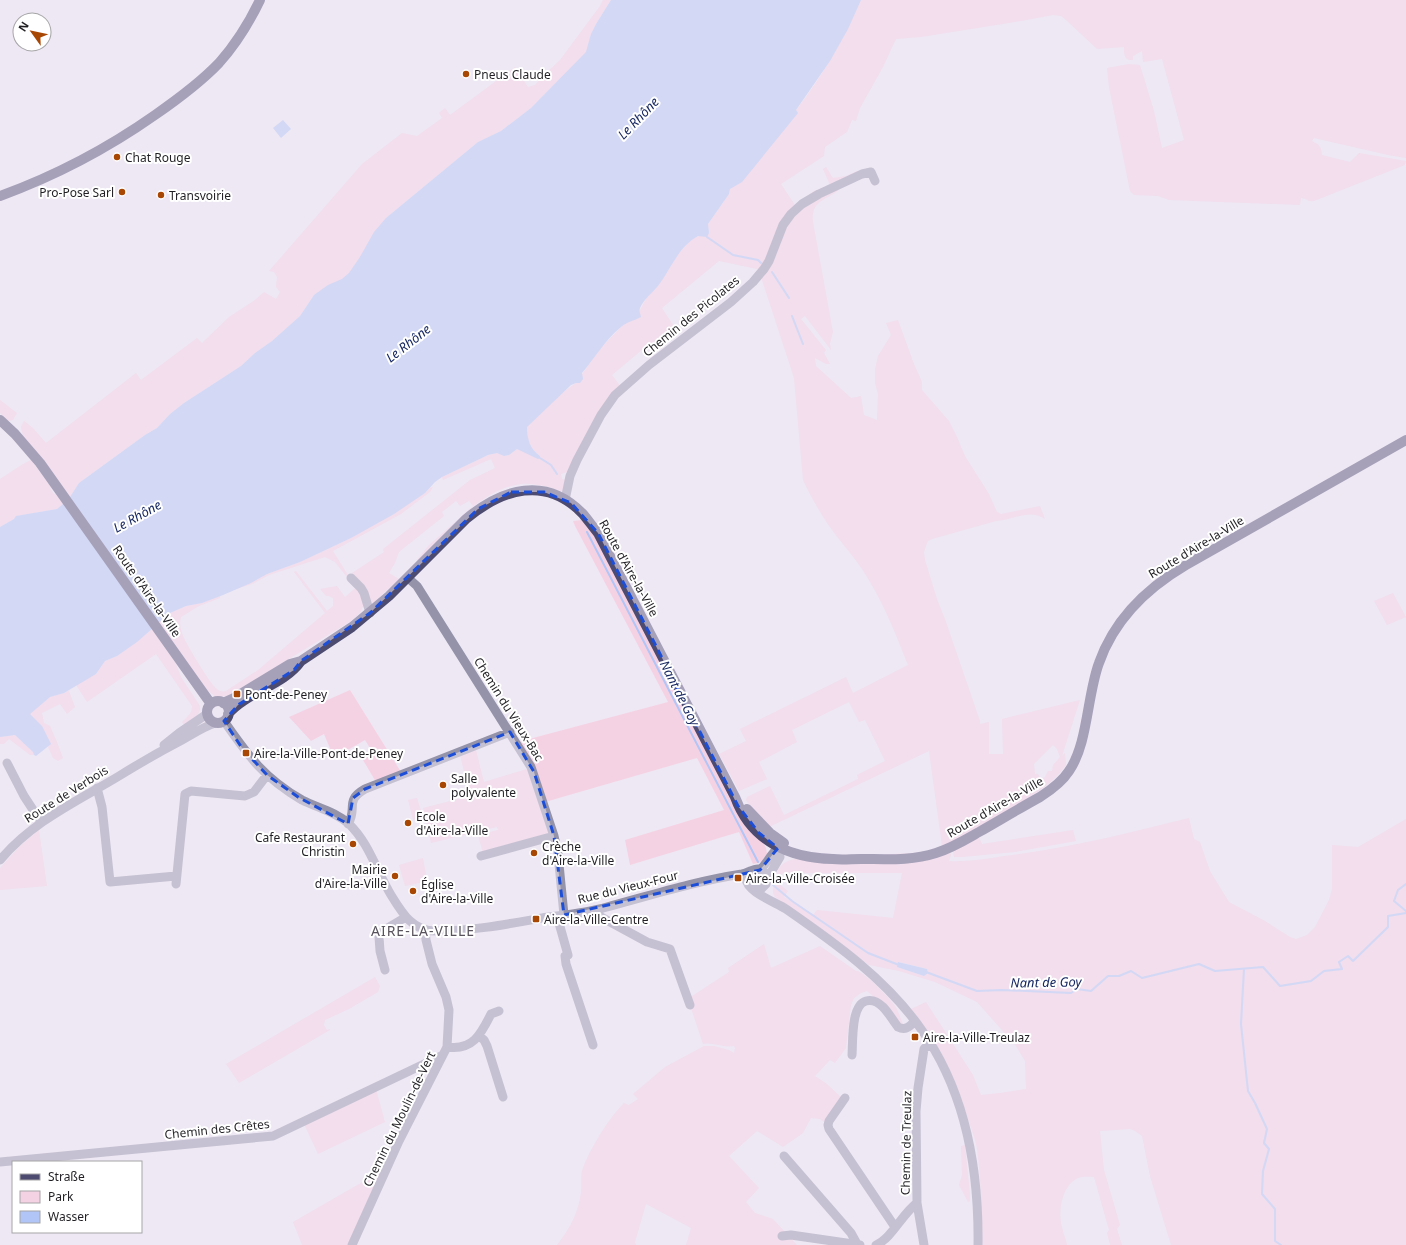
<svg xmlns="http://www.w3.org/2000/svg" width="1406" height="1245" viewBox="0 0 1406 1245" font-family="'Noto Sans',sans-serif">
<rect width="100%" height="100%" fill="#eee8f4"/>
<!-- green -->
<path fill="#f5d2e3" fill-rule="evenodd" d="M603,0H611C603,14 592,26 589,43L594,50L558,81L531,108L501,131L478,142L386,218L383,268L314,295L300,316L272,341L255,353L241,366L184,403L170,414L157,428L145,435L79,483L70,497L23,436L21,427L24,421L33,428L46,443L136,373L141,380L197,338L202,343L229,317L255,300L264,292L276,299L280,292L276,287L277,277L274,272L269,271L362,164L402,133L417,136L442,118L439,113L445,108L450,115L515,67L528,87L535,85L543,76L560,60L600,6Z
M861,0H1406V158L1388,155L1314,138L1312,141C1320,145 1321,146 1322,155L1350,162L1359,153L1406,161L1405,165L1314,201C1308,202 1306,198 1301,198L1300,205L1169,200L1158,196L1134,195L1130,191L1109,87L1107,68L1129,64L1140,65L1154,111L1162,148L1184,140L1162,59L1143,62L1142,51L1133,56V60C1124,61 1124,54 1124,47L1097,49L1066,20L1061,16L1053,15L1021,21L921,37L896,39L883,67L860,108L856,121L852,120L847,132L825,147L824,156L781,184L795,205L814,191L830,185L823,169L826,167L833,178L846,176L857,171H860L810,196L784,228L801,209L845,184C842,187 839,190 835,193C822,201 811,203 813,222L833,332L830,344L831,350L805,316L801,319L826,350L824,353L830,364H826L815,358L816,366L851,398L861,396L864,415L877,420L878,394L875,383V369L878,356L891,335L886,323L898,320L914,364L922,382V390L949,421L957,437L965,456L989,494L997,512L1001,514L1040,506L1045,519C1030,508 1013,520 996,521L932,539L928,541L926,546L924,552L925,560L937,599L945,619L980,721V724L989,722V754H1003L1002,719L1080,700L1062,756L1065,753L1066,765C1051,787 1027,798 1005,812C984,824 965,837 942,846L929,751L769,827L753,810L746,800L747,797L770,786L784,815L858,779L857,775L885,761L865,720L859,722L849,702L792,730L797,742L759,762L767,779L739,791L719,754L746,741L740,729L846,677L853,693L908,665C895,632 882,599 862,569C851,553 838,539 827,523C818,509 810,495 803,480L794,378L762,280V270L719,261L662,308L675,328L648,349H643L612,375L621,387L567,472L561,474L562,479L566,480L563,492C550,487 536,483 521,484C480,489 446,533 418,561L417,560L428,546L473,506L469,501L460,506L456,501L442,512L444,516L399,552L395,563L389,573L399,579L373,603L369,600L364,604L360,613L351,621L228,696L216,697L208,691L170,639L159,622L170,613L186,606L202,603L220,596V598L199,606L181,617C179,624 181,630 183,636C187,645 210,684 217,689C219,691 222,692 226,691L258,670L325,613L294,572L296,571L327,611L333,606V598L329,596H326L320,589L337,586L345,597L360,584L352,573L384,552L383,549L470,480L495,468L491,459L443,480L442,477L488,455L497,453L505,456L509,455L517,449L540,456C530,449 527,439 526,427L562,393L576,383L599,350L621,327L639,312L647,297L658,286L679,253L692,239L698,236L709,233L708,224L729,194L730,189L735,185C768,145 804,105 830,60C842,41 851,21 861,0ZM1053,745L1057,749L1060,757L1053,765L1052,771H1048L1045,777L1041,779L1038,774H1035L1034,764Z
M0,400L17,413L13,420L8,421L0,413Z
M31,460L51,487L50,488L54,494H56L63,504L57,509L17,516L14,519L0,527V479L23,464Z
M433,487L430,492L401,514L333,551L348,575L346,576L335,562L325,557L269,575L252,584L233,590L251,583L267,574L300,562L351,538L425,493L430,488Z
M582,520L594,535L766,848L767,854L761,862L753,864L739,832L630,865L625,840L724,810L697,758L545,802L518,742L668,702L575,526L573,521Z
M1393,593L1406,617L1387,625L1374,601Z
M152,629L176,664L181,677L200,706C201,716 192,720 184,725L182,722C187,717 192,714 192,706L156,654L87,702L76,685L96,674L105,661L117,656Z
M72,689L69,691L75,707L67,714L60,704L42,713L44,723L50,726L57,742L63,758L58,761L53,758L48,747L50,744L29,714L50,697L64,693Z
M350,690L401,772L376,782L363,760L373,753L365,740L334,758L324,734L311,741L289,717Z
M15,735L33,752L34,755H30L9,739L4,744H0V737Z
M476,750L484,782L530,768L550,829L547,837L483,853L478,835L498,830L497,827L431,843L423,808L470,796L460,755Z
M417,798L423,817L413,820L408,800Z
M1189,818L1194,839L1200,842L1210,871L1229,902L1265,921L1290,937L1296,939L1307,935L1315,927L1329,900L1332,889V845L1358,847L1406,819V1245H1171L1150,1176L1142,1136L1135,1131L1130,1129L1100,1131L1104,1170L1120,1225L1117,1229L1122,1245H1110L1107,1233L1109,1230L1094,1177C1088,1177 1081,1176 1076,1179C1061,1188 1058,1212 1062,1227C1063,1233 1066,1239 1067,1245H982C982,1212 981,1180 977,1148C975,1137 970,1126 967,1116C953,1074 939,1043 911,1009L926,1002L973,1075L981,1095L1000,1093L1026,1089L1025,1061L1016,1046L977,1002L935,982L899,971L869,965L775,897L773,893V885L779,884L788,891L784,897L813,915L817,910L893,918L902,873H783L779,880L776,877C777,866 786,860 796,859L950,851L951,855L949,861C968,862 986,859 1004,856C1066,849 1128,833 1189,818ZM899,962L927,969L928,973L924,976L897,967Z
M39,830L47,886L0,890V868L20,846Z
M1073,830L1076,841L1015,852L962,857H954L953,851L979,837L982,844Z
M423,858L428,885L426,886L424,882L405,886L399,865Z
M764,944L771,968L820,946L856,971H858C869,977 887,995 895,1006C899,1012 901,1020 904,1027H903L885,1006L867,991L861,993L854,998L851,1005L846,1048L835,1063L830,1060L815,1076L827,1084L842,1098L825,1123L820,1119L811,1118L803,1133L783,1147L757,1131L729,1156L759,1188L746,1202L755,1213L773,1219L797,1245H686L691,1228L646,1204L635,1242L636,1245H557C569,1230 579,1212 581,1192C582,1184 580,1175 583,1168C591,1147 609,1118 624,1103L629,1105L638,1099L633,1094L665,1067L704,1046H714L729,1050L734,1053L735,1048L734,1046C723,1048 714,1042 703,1044L690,1005L689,998L729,972L728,968Z
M375,977L380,986L378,992L349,1009L325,1020L324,1025L327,1030L330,1029V1030L239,1083L226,1064Z
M376,1089L385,1122L318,1154L304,1124Z
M965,1145L970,1194V1201L968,1202L959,1185L962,1175L961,1146Z
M385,1169L350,1245H302L293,1222Z"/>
<!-- water -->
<path fill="#b1c5f7" d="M611,0H861L848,29L830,61L796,110L798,113L742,182L730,189L729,194L708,224L709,233L707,237L698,236C678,247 671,269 658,286C652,293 644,299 640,308C639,311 640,313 641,317C634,321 628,321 621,327C605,340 595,358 582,373L583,379L580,383H576L571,385L527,427C527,439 530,449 540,456V458L538,459L517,449L509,455L504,456L497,453L488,455L442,477L435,482L425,493L394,514L351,538L300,562L267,574L251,583L223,595L202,603L186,606L170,613L137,642L117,656L105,661L96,674L64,693L50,697L30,714L42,726L51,744L36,756L34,755L33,752L15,735L0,737V527L14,519L16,516L57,509L63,504L70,497L79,483L145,435L157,428L170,414L184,403L241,366L255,353L272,341L300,316L314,295L328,285L342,279L349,273L360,257L374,232L386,218L478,142L501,131L531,108L586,52L591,34L596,24Z
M283,120L291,129L281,138L273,128Z
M898,962L927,969L928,973L924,976L897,967Z"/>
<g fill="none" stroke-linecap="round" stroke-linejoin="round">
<!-- stream -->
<path stroke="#b1c5f7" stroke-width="2" d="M707,237L733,255L758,260L761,263
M772,272L789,298
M792,316L803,344
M540,458L551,465L557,474
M587,532L758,862
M1406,884L1398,890L1394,901L1406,911
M773,885L792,901L868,953L899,965
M1244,969L1241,1024L1248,1091L1255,1103L1267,1129L1264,1143L1269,1149L1263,1171L1262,1194L1275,1209V1241L1281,1245
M926,972L977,991L1002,990L1071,993L1077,989L1091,991L1108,976H1119L1131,971L1142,978L1199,964L1215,971L1263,967L1280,986L1311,981L1324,971L1342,969L1339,962L1348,956L1353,961L1388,927V916L1406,913"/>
<!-- minor -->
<path stroke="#9493a9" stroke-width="9" d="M565,500L570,476L577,460L601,415L615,395L649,365L731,302L753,282L764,269L769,261L783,225L791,214L802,204L819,194L862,174L871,172L875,181
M351,578L361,588L364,593L370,613
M408,578L417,586L531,767L554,836L558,854L564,915
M224,721C249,757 264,778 302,800C318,808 336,812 349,824C369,843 377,872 391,895C402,913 413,932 437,931C472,931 508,924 542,918C564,915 586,913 607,907C652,895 696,881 742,874C747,873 753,869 758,869C766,870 768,878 766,884L761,889H753
M164,745L179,733L207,714
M7,763L24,796L41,822
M97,788L102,807L110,882L176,876
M348,824C358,808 344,801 365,789L510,732
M481,856L554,836
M0,860C33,821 76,802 119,776C140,763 161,751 182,740C193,734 203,727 215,723
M760,870C767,863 771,854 778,848L780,857L767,879
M750,871L746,879C747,892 775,902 786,909C835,943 886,979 921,1029C966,1092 979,1169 978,1245
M176,884L185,794L191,791L245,796L254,792L267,775
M596,910L601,917L647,942L670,949L690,1005
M557,916L568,955L565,956L566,964L593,1045
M385,970L380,951L379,937L384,930L406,917
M479,1036L484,1040L487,1046L503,1097
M447,1047C473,1051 481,1034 491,1014L499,1011
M852,1055C853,1041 851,1005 866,1001C873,999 879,1003 883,1007C889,1013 893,1021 898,1027C906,1031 910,1026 915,1021
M845,1098L829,1121L828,1125L829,1129L895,1227
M784,1156L851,1233L857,1244
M0,1162L273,1136L443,1055
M782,1236L791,1235L860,1245
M352,1245L399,1141L447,1047L449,1010L446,997L432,964L426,940L425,930
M876,1245C892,1238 902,1214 917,1203
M924,1245L917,1203L916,1111L918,1088L924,1049L930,1043"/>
<!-- major -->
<path stroke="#4e4b71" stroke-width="10" d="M0,196C55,176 108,148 155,115C178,99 200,83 219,63C236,44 249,23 260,0
M0,420L15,434L40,463L211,704
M207 712a11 11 0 1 1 22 0a11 11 0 1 1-22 0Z
M223,703L234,698L290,664L301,661L352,627L389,596L466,519C502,489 546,475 583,514C588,520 593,527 598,533L735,797C751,841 789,858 833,859C842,860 851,859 861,859C886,859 911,861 936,853C952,848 965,840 979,832C1000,820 1020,808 1040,797C1051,790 1062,782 1069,771C1088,744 1087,695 1099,663C1114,620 1147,588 1186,565L1406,440
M228,714C248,691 283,686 301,661
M747,809L770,833L784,843"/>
</g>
<!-- marked area -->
<path d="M0 0H1406V1245H0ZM511,492H544L571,503L598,533L738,806L759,833L778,848L760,870L564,915L554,836L534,772L510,732L365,789L353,798L348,824L298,797L267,775L242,748L224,721L238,705L294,670L301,661L370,613L478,509Z" fill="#eee8f4" fill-opacity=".55" fill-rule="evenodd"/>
<path fill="none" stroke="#1d4ed8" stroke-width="3" stroke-dasharray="8 5" stroke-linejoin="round" d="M511,492H544L571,503L598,533L738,806L759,833L778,848L760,870L564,915L554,836L534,772L510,732L365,789L353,798L348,824L298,797L267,775L242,748L224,721L238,705L294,670L301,661L370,613L478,509Z"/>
<!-- markers -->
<g fill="#a84704" stroke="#fff" stroke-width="1.5">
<circle cx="466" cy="74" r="4"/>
<circle cx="117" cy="157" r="4"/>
<circle cx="122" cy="192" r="4"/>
<circle cx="161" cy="195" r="4"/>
<rect x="233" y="690" width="8" height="8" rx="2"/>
<rect x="242" y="749" width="8" height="8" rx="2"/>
<circle cx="443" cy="785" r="4"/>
<circle cx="408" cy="823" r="4"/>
<circle cx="353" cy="844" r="4"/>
<circle cx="534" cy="853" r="4"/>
<circle cx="395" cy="876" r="4"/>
<rect x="734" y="874" width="8" height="8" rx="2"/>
<circle cx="413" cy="891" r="4"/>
<rect x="532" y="915" width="8" height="8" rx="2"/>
<rect x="911" y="1033" width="8" height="8" rx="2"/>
</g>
<g text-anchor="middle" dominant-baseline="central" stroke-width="4" stroke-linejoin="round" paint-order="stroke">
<!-- poi labels -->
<g font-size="12" fill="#211f23" stroke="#fff" text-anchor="start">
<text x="474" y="74">Pneus Claude</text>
<text x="125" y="157">Chat Rouge</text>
<text x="114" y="192" text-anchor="end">Pro-Pose Sarl</text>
<text x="169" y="195">Transvoirie</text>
<text x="245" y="694">Pont-de-Peney</text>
<text x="254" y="753">Aire-la-Ville-Pont-de-Peney</text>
<text x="451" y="778">Salle<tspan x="451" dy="14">polyvalente</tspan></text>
<text x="416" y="816">Ecole<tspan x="416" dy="14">d'Aire-la-Ville</tspan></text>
<text x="345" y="837" text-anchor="end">Cafe Restaurant<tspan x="345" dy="14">Christin</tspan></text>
<text x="542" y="846">Crèche<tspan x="542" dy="14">d'Aire-la-Ville</tspan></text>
<text x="387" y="869" text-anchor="end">Mairie<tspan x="387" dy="14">d'Aire-la-Ville</tspan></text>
<text x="746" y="878">Aire-la-Ville-Croisée</text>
<text x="421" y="884">Église<tspan x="421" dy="14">d'Aire-la-Ville</tspan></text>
<text x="544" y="919">Aire-la-Ville-Centre</text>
<text x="923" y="1037">Aire-la-Ville-Treulaz</text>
</g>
<!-- street labels -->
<g font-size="12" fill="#211f23" stroke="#fff">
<text transform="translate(691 316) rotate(-39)">Chemin des Picolates</text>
<text transform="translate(1196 547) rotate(-31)">Route d'Aire-la-Ville</text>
<text transform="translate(629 568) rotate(61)">Route d'Aire-la-Ville</text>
<text transform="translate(147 591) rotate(55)">Route d'Aire-la-Ville</text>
<text transform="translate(509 709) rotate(58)">Chemin du Vieux-Bac</text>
<text transform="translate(66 794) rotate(-32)">Route de Verbois</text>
<text transform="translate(995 807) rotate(-30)">Route d'Aire-la-Ville</text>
<text transform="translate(628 887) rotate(-14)">Rue du Vieux-Four</text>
<text transform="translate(399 1119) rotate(-64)">Chemin du Moulin-de-Vert</text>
<text transform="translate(217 1129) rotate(-6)">Chemin des Crêtes</text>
<text transform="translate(906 1143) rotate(-89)">Chemin de Treulaz</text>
</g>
<!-- water labels -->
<g font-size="13" font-style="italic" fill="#182861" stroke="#fff">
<text transform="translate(638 118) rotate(-46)">Le Rhône</text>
<text transform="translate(408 343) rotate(-38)">Le Rhône</text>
<text transform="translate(137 516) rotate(-29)">Le Rhône</text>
<text transform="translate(680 693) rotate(63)">Nant de Goy</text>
<text transform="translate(1046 982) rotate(-1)">Nant de Goy</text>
</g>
<!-- quarter labels -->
<g font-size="14" letter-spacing="1" fill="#57525b" stroke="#fff">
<text x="423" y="930">AIRE-LA-VILLE</text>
</g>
</g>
<!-- legend -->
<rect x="12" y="1161" width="130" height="72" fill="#ffffff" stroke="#a6a5a7"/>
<rect x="20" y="1174" width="20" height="6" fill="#4e4b71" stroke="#a6a5a7"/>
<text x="48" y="1181" font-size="12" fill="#211f23">Straße</text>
<rect x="20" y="1191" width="20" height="12" fill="#f5d2e3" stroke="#a6a5a7"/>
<text x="48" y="1201" font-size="12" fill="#211f23">Park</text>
<rect x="20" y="1211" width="20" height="12" fill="#b1c5f7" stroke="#a6a5a7"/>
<text x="48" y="1221" font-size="12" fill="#211f23">Wasser</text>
<!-- north arrow -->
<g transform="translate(32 32) rotate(303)"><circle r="19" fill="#ffffff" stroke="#a6a5a7"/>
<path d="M0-3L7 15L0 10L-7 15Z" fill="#a84704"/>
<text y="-6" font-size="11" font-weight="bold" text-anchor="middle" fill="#211f23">N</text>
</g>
</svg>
